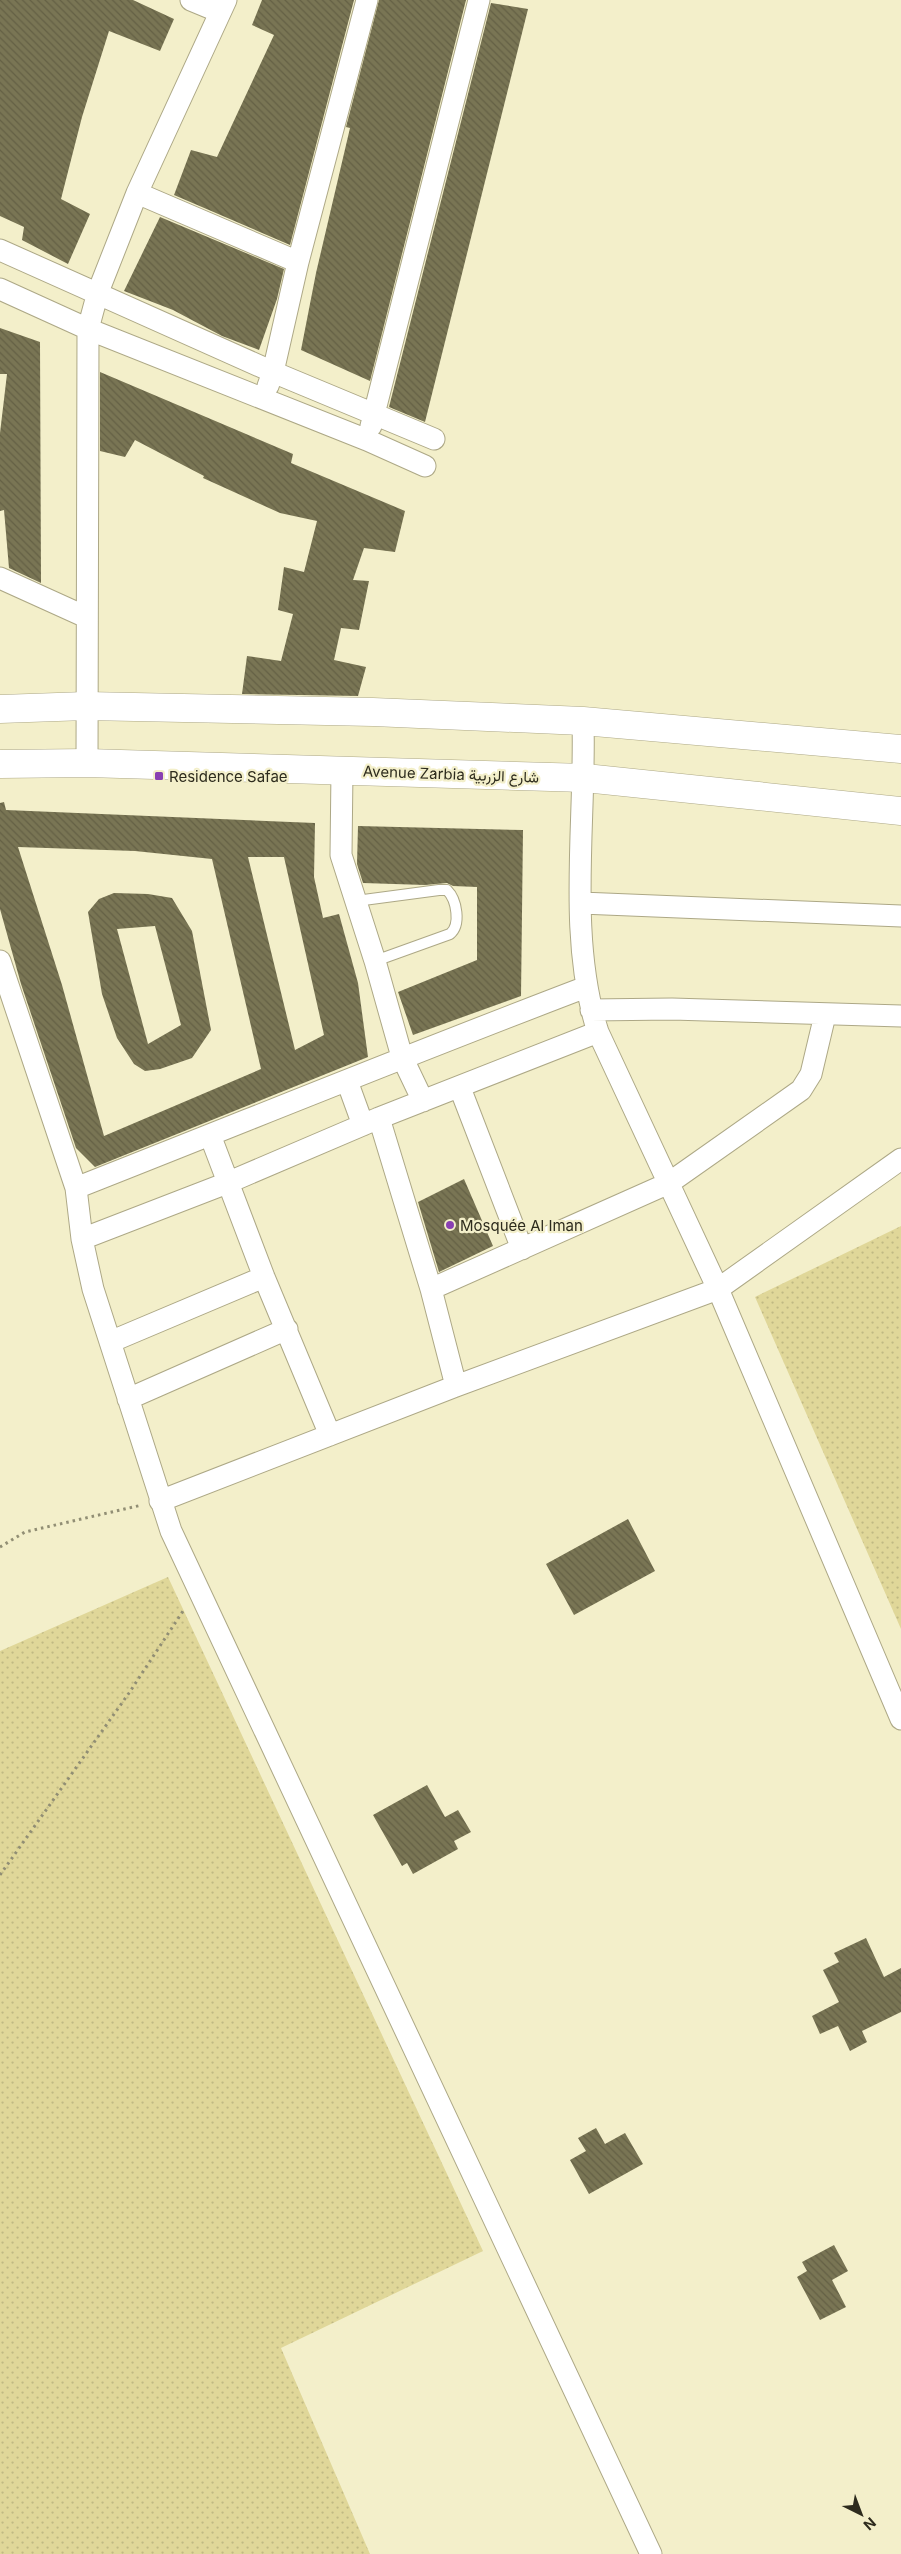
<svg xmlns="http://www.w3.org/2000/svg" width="901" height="2554" viewBox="0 0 901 2554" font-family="Inter,Vazirmatn,sans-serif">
<defs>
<pattern id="grass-dots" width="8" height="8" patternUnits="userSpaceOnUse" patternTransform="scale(1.25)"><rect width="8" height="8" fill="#e0d799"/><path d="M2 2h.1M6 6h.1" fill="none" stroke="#c0b983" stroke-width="1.8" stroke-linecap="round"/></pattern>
<pattern id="building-back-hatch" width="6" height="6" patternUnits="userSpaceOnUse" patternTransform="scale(1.25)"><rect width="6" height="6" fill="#797554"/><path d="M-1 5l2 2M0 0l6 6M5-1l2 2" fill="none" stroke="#646045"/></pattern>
</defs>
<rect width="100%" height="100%" fill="#f3efca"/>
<!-- grass -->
<path fill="url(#grass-dots)" d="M901,1226V1629L755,1297Z
M168,1577L483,2251L281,2348L370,2554H0V1651Z"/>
<!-- building -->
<path fill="url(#building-back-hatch)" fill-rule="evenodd" d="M0,0H133L174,19L160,51L109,31L82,117L61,199L90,214L68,264L22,240L24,227L0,216Z
M262,0H354L290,245L174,195L191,150L217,157L274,35L252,25Z
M379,0H466L370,381L301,350L316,273L350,128L346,127Z
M491,3L528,9L425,422L389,407Z
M160,217L284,269L277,299L259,350L222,336L173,310L124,291Z
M0,328L40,342L41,583L9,568L4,510L0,511V433L7,374H0Z
M100,372L293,454L291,463L405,511L395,552L364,548L353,580L369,581L359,630L341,628L334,660L366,667L358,696L242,694L247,656L281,661L293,614L278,610L284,567L304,572L317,521L280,513L203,478L204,476L135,440L125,457L100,451Z
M4,802L6,810L315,823L314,877L323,918L339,914L358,983L368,1057L95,1167L76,1148L21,984L0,909V803ZM18,847L135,851L212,859L261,1069L104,1136L62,985ZM248,857H284L324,1035L295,1050Z
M358,826L523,830L521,996L413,1035L398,992L477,960V887L453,886L447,883L425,885L363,883L357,864Z
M114,893L148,894L172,898L192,931L211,1030L192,1058L160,1069L145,1071L134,1064L117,1038L102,994L88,912L99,899ZM155,926L181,1025L148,1044L117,929Z
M464,1179L493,1246L439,1272L418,1202Z
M628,1519L655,1571L574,1615L546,1564Z
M427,1785L445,1817L458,1810L471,1832L454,1841L458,1849L413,1874L407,1863L402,1866L373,1815Z
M866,1938L884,1977L901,1968V2012L862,2031L867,2042L850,2051L838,2026L820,2034L812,2016L839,2002L823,1970L839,1962L834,1953Z
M596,2128L605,2144L625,2133L643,2164L589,2194L570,2160L586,2151L578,2138Z
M834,2245L848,2271L832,2280L846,2307L820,2320L797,2277L807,2271L802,2262Z"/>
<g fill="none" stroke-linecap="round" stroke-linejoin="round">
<!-- lane casing -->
<g stroke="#ada886" stroke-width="12">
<path id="lane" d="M356,901L439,890H447C457,900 461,925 450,934L375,961"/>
</g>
<!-- street casing -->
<g stroke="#ada886" stroke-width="23">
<path id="street" d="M191,0L220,12
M137,193L298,262
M0,250L273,372L434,439
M0,289L88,329L367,440L425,466
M268,386L273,372L298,262L367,0
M371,426L479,0
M0,578L86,617
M583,721C586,821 567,936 598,1032L718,1289L901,1719
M87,763L88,329L98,292L137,193L226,0
M342,770L341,855L375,961L402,1057L423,1101
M581,903L901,916
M0,961L76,1188L82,1239L93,1289L171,1531L651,2554
M591,1010L672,1009L901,1016
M347,1081L363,1125
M460,1088L522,1249
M379,1118L431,1289L456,1386
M210,1135L264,1277L330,1435
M76,1188C246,1121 415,1052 586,987
M82,1239L227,1183L379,1118L598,1032
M431,1289L669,1183L801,1090L811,1074L825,1015
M110,1342L264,1277
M128,1399L287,1329
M160,1501L456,1386L718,1289L901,1159"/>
</g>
<!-- secondary casing -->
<g stroke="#ada886" stroke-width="29">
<path id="secondary" d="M0,709L86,706L373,712L583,721L901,749
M0,764L87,763L585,778L901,811"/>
</g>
<!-- path -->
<path stroke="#918e74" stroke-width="3" stroke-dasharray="2.5 4" stroke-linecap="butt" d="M0,1547L25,1532L142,1505
M0,1875L129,1693L185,1608"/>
<!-- lane -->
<use href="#lane" stroke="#fff" stroke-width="10"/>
<!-- street -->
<use href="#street" stroke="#fff" stroke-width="21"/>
<!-- secondary -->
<use href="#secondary" stroke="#fff" stroke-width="28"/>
</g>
<!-- markers -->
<g fill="#8940b2" stroke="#f3efca" stroke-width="2">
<rect x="154" y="771" width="10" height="10" rx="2.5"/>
<circle cx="450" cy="1225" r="5"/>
</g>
<g text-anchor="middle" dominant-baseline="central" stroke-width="4.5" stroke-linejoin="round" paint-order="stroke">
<!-- street labels -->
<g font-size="15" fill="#2d2b1d" stroke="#f3efca">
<text transform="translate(451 774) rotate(2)">Avenue Zarbia شارع الزربية</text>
</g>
<!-- poi labels -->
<g font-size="15" fill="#2d2b1d" stroke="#f3efca" text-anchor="start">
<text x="169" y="776">Residence Safae</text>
<text x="460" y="1225">Mosquée Al Iman</text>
</g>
</g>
<!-- north arrow -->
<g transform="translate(861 2514) rotate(138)" stroke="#f3efca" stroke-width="4" paint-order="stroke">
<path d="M0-4L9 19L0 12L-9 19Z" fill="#2d2b1d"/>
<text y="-8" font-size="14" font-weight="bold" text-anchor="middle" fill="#2d2b1d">N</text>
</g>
</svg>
